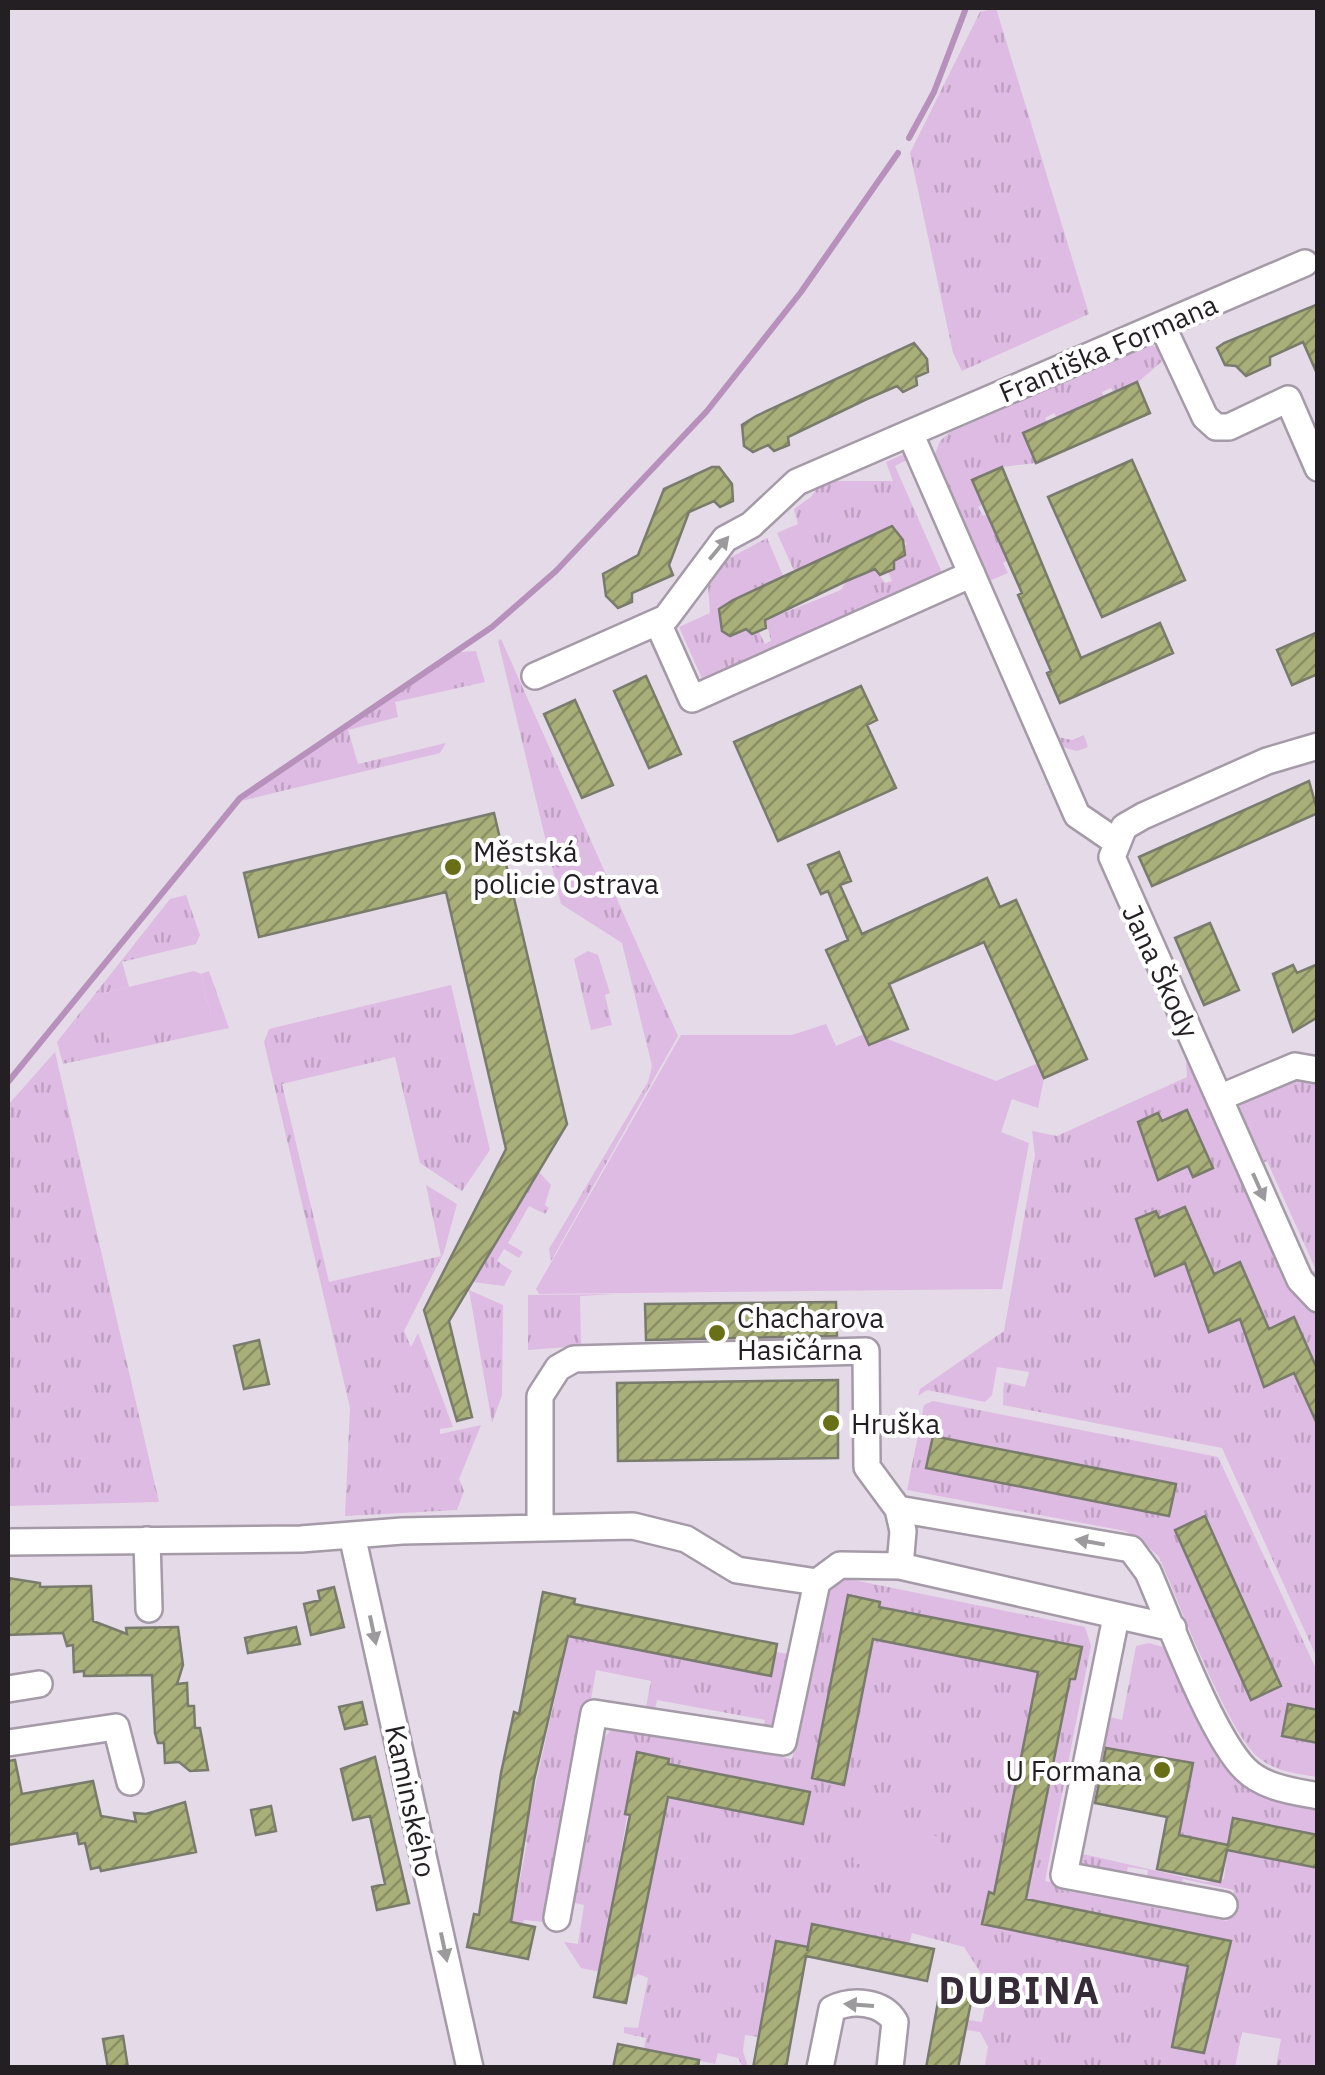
<svg xmlns="http://www.w3.org/2000/svg" width="1325" height="2075" viewBox="0 0 1325 2075" font-family="'IBM Plex Sans',sans-serif">
<defs>
<pattern id="grass-tufts" width="24" height="20" patternUnits="userSpaceOnUse" patternTransform="scale(2.5)"><rect width="24" height="20" fill="#debbe2"/><path d="M3 7l-1-3M5 7V3M7 7l1-3M15 17l-1-3M17 17v-4M19 17l1-3" fill="none" stroke="#bea0c2"/></pattern>
<pattern id="building-hatch" width="6" height="6" patternUnits="userSpaceOnUse" patternTransform="scale(2.5)"><rect width="6" height="6" fill="#a9af79"/><path d="M-1 1l2-2M0 6l6-6M5 7l2-2" fill="none" stroke="#898e63"/></pattern>
</defs>
<rect width="100%" height="100%" fill="#e5dae7"/>
<!-- grass -->
<path fill="url(#grass-tufts)" d="M996,8L1089,314L962,371L953,353L910,153L980,12Z
M1147,345L1159,347L1167,357L1137,383L1114,393L1111,388L1102,392L1104,398L1057,418L1054,413L1045,418L1047,422L1024,433L1036,463L1002,467L973,480L983,504L978,507L983,516L987,514L1008,560L1003,563L1008,573L989,581L1058,737L1072,740L1084,735L1088,747L1077,751L1059,746L933,459L940,441L950,432Z
M904,454L906,460L895,466L944,577L704,683L679,627L710,613L708,587L728,559L767,538L784,578L730,636L747,629L752,635L759,632L765,644L771,641L766,620L841,590L845,583L875,569L885,583L892,581L888,572L895,568L894,561L906,555L902,547L907,544L892,527L795,573L777,533L798,524L794,509L811,497L822,481H893L886,462Z
M501,639L678,1036L551,1261L549,1249L648,1082L652,1066L622,943L561,904L498,641Z
M476,651L485,682L395,702L398,717L348,730L358,764L446,743L440,753L241,801L460,652Z
M186,895L200,935L196,944L122,962L129,987L104,993L211,1016L201,974L209,971L229,1028L63,1064L57,1042L170,899Z
M588,951L598,955L610,993L605,995L612,1025L591,1030L574,959Z
M451,985L490,1150L462,1191L420,1163L395,1057L282,1084L329,1282L441,1256L426,1185L457,1204L444,1252L404,1331L411,1347L418,1333L453,1427L440,1429V1434L481,1425L459,1479L464,1491L457,1510L345,1516L350,1408L264,1042L269,1029Z
M55,1052L159,1502L8,1506V1105Z
M1192,1060L1317,1310V1658L1222,1448L1003,1405L1004,1382L1025,1387L1029,1372L997,1367L992,1395L985,1402L927,1390L918,1396L920,1389L1004,1331L1035,1155L1032,1131L1057,1136L1187,1077L1186,1062Z
M1293,1073L1318,1078L1317,1290L1305,1276L1316,1270L1267,1161L1256,1166L1237,1114L1242,1100Z
M539,1172L551,1185L545,1205L549,1208L545,1214L529,1206L508,1243L523,1252L519,1258L504,1249L497,1261L512,1271L504,1286L473,1282Z
M469,1290L503,1305L502,1395L492,1423Z
M616,1294L580,1296L581,1346L528,1350V1295Z
M933,1401L1218,1457L1317,1671V1777C1297,1773 1276,1772 1259,1758C1228,1733 1178,1600 1159,1557L1139,1538L1125,1531L907,1490L924,1405Z
M839,1577L1085,1627L1091,1646L1045,1881L1061,1884V1890L1227,1921L1234,1890L1183,1879L1180,1890L1146,1883L1148,1870L1128,1867L1125,1879L1078,1866L1074,1852L1206,1882L1224,1879L1228,1845L1168,1833L1182,1820L1193,1763L1101,1748L1102,1715L1122,1720L1136,1646L1149,1643L1163,1647C1175,1660 1180,1680 1187,1696C1221,1774 1231,1793 1317,1810V2067H1276L1281,2039L1242,2032L1235,2067L985,2065L988,2047L980,2032L966,2030L968,2020L982,2022L989,1986L964,1947L912,1933L909,1944L809,1947L777,1942L759,2037L745,2035L743,2051L748,2067H743L738,2058L718,2053L715,2064L644,2049L646,2038L624,2033V2027L638,2028L648,1978L638,1974L632,1979L662,1822V1796L803,1824L810,1793L669,1764V1759L638,1753L600,1972L581,1968L564,1942L578,1944L584,1905L567,1901L601,1741L612,1729L631,1727L792,1759L825,1594Z
M569,1636L770,1676L776,1652L795,1655L775,1729L763,1732L765,1720L657,1700L654,1714L645,1712L651,1681L596,1670L553,1923L524,1920L523,1924L512,1922L527,1842L523,1840Z"/>
<!-- park -->
<path fill="#debbe2" d="M194,971L201,974L211,1016L206,1022L116,1043L109,1040L99,998L104,993Z
M826,1024L836,1046L864,1034L869,1045L885,1038L996,1081L1038,1063L1044,1078L1038,1108L1012,1099L1001,1132L1029,1143L1002,1289L539,1294L536,1289L681,1035H792Z
M861,1821L940,1837L932,1878L853,1863Z"/>
<g fill="none" stroke-linecap="round" stroke-linejoin="round">
<!-- stream -->
<path stroke="#b791bc" stroke-width="6" d="M909,138L934,92L966,8
M8,1082L240,798L492,627L556,571L707,411L801,292L898,153"/>
</g>
<!-- building -->
<path fill="url(#building-hatch)" stroke="#797b6c" stroke-width="2.5" d="M1318,304V376L1303,342L1270,357V365L1246,376L1236,366L1225,365L1217,348L1224,343Z
M914,343L927,359L928,372L916,377L917,385L903,392L897,386L867,399L788,437L789,445L774,451L768,445L753,452L744,446L742,425L756,416Z
M1137,382L1150,413L1036,463L1023,433Z
M1132,460L1185,580L1102,617L1048,497Z
M712,467H719L732,484L733,501L720,507L714,501L689,512L669,565L673,575L632,593V602L618,608L606,596L603,574L638,555L664,489Z
M1002,467L1081,658L1160,623L1173,653L1060,703L1047,673L1051,671L1018,595L1022,593L972,480Z
M892,526L903,540L905,555L894,561V569L880,575L875,569L844,582L765,620L766,628L752,634L746,629L730,636L722,631L719,609L733,600Z
M1318,632V674L1292,685L1277,650Z
M646,676L681,754L649,768L614,691Z
M861,686L877,720L867,725L896,788L778,841L734,742Z
M575,700L613,785L582,798L544,714Z
M1309,781L1318,813L1152,886L1139,857Z
M494,813L567,1124L449,1321L472,1417L457,1421L424,1310L506,1149L446,892L259,937L244,873Z
M839,852L851,881L840,885L862,934L987,878L1000,907L1016,900L1087,1059L1044,1078L984,942L889,984L908,1029L869,1045L826,950L848,940L828,891L821,894L808,865Z
M1210,923L1239,990L1204,1005L1175,938Z
M1318,964V1017L1293,1032L1273,974L1293,965L1297,973Z
M1187,1110L1213,1168L1193,1177L1188,1166L1158,1180L1138,1122L1158,1113L1162,1121Z
M1185,1207L1214,1274L1240,1262L1269,1329L1294,1317L1318,1371V1426L1294,1373L1264,1387L1240,1319L1209,1332L1185,1263L1155,1276L1136,1219L1156,1211L1159,1218Z
M836,1302L837,1336L646,1340L645,1304Z
M259,1340L269,1384L244,1389L234,1346Z
M838,1380V1458L618,1461L617,1383Z
M933,1436L1176,1484L1169,1516L926,1468Z
M1205,1516L1281,1686L1251,1700L1175,1530Z
M8,1578L40,1583V1587L91,1586L93,1621L127,1634L126,1628L178,1627L183,1665L177,1684L187,1683L188,1706H194L195,1728H200L208,1770L190,1771L179,1762L165,1763L164,1743H158L155,1733L152,1675L84,1676V1671L74,1672L73,1645L67,1646L63,1633L8,1635Z
M334,1587L344,1627L311,1635L304,1604L320,1600L318,1591Z
M543,1592L575,1599L574,1604L777,1644L771,1676L568,1636L534,1780L511,1922L535,1927L528,1959L467,1947L474,1914L479,1915L501,1773L514,1712L519,1714Z
M848,1595L880,1602L879,1607L1082,1647L1075,1679H1070L1026,1899L1231,1941L1204,2053L1172,2047L1188,1966L982,1924L989,1892L994,1894L1038,1672L873,1639L844,1785L812,1778Z
M296,1627L300,1644L248,1653L245,1638Z
M362,1702L367,1724L345,1729L339,1707Z
M1288,1704L1318,1710V1743L1282,1736Z
M1106,1748L1193,1763L1179,1835L1228,1845L1233,1818L1318,1835V1868L1227,1850L1220,1882L1157,1869L1167,1817L1095,1803Z
M637,1752L669,1759L668,1764L810,1792L803,1824L668,1797L626,2003L594,1997L630,1815L625,1814Z
M375,1757L409,1903L377,1910L372,1887L385,1884L370,1816L353,1820L341,1769Z
M15,1760L22,1794L93,1781L101,1816L136,1822L134,1813L146,1814L185,1802L196,1852L101,1871L100,1867L91,1869L85,1843L79,1844L77,1833L8,1845V1761Z
M271,1806L276,1831L256,1835L251,1810Z
M812,1924L934,1949L927,1981L806,1956L786,2068H753L776,1941L808,1947L807,1951Z
M941,1985L973,1992L958,2068H926Z
M123,2036L128,2068H108L103,2039Z
M618,2044L699,2060L698,2068H613Z"/>
<g fill="none" stroke-linecap="round" stroke-linejoin="round">
<!-- minor casing -->
<g stroke="#a59aa7" stroke-width="30">
<path id="minor" d="M1162,325L1205,417L1216,427H1229L1288,399L1318,468
M658,623L692,699L972,574
M535,676L666,618L725,539L751,525L797,482L910,433
M1318,746L1267,761L1143,816L1124,827L1112,857L1300,1280L1318,1299
M1115,841L1077,815L910,433L1305,263
M1219,1098L1295,1066L1318,1070
M898,1509L1131,1549L1148,1572C1169,1620 1211,1735 1245,1769C1264,1788 1293,1791 1318,1796
M540,1528V1396L558,1368L574,1359L866,1351L867,1467L898,1509L903,1531L900,1566
M352,1535L470,2068
M147,1540L149,1609
M8,1542L301,1539L402,1531L633,1526L686,1539L737,1570L817,1582
M1116,1617L1064,1875L1224,1905
M8,1689L39,1684
M8,1743L116,1727L130,1782
M557,1918L594,1713L783,1742L817,1582L840,1565L900,1566L1173,1628
M820,2068L832,2009C852,1999 883,2001 895,2022L890,2068"/>
</g>
<!-- minor -->
<use href="#minor" stroke="#fff" stroke-width="25"/>
</g>
<!-- one-way arrows -->
<defs><path id="oneway-solid" d="M-6-.8H1V-3.2L6.5 0L1 3.2V.8H-6Z" transform="scale(2.5)"/></defs>
<g fill="#9c9a9c">
<use href="#oneway-solid" transform="translate(719 548) rotate(-50)"/>
<use href="#oneway-solid" transform="translate(1259 1187) rotate(66)"/>
<use href="#oneway-solid" transform="translate(1090 1542) rotate(-170)"/>
<use href="#oneway-solid" transform="translate(373 1630) rotate(78)"/>
<use href="#oneway-solid" transform="translate(444 1947) rotate(78)"/>
<use href="#oneway-solid" transform="translate(859 2005) rotate(-176)"/>
</g>
<!-- markers -->
<g fill="#696f16" stroke="#fff" stroke-width="4">
<circle cx="453" cy="867" r="10"/>
<circle cx="717" cy="1333" r="10"/>
<circle cx="831" cy="1423" r="10"/>
<circle cx="1162" cy="1770" r="10"/>
</g>
<g text-anchor="middle" dominant-baseline="central" stroke-width="8" stroke-linejoin="round" paint-order="stroke">
<!-- street labels -->
<g font-size="28" fill="#231f23" stroke="#fff">
<text transform="translate(1108 348) rotate(-23)">Františka Formana</text>
<text transform="translate(1161 971) rotate(65)">Jana Škody</text>
<text transform="translate(411 1801) rotate(78)">Kaminského</text>
</g>
<!-- poi labels -->
<g font-size="28" fill="#231f23" stroke="#fff" text-anchor="start">
<text x="473" y="851">Městská<tspan x="473" dy="32">policie Ostrava</tspan></text>
<text x="737" y="1317">Chacharova<tspan x="737" dy="32">Hasičárna</tspan></text>
<text x="851" y="1423">Hruška</text>
<text x="1142" y="1770" text-anchor="end">U Formana</text>
</g>
<!-- district labels -->
<g font-size="38" font-weight="bold" letter-spacing="2.5" fill="#362c37" stroke="#fff">
<text x="1020" y="1989">DUBINA</text>
</g>
</g>
<!-- border -->
<rect width="1325" height="2075" fill="none" stroke="#231f23" stroke-width="20"/>
</svg>
